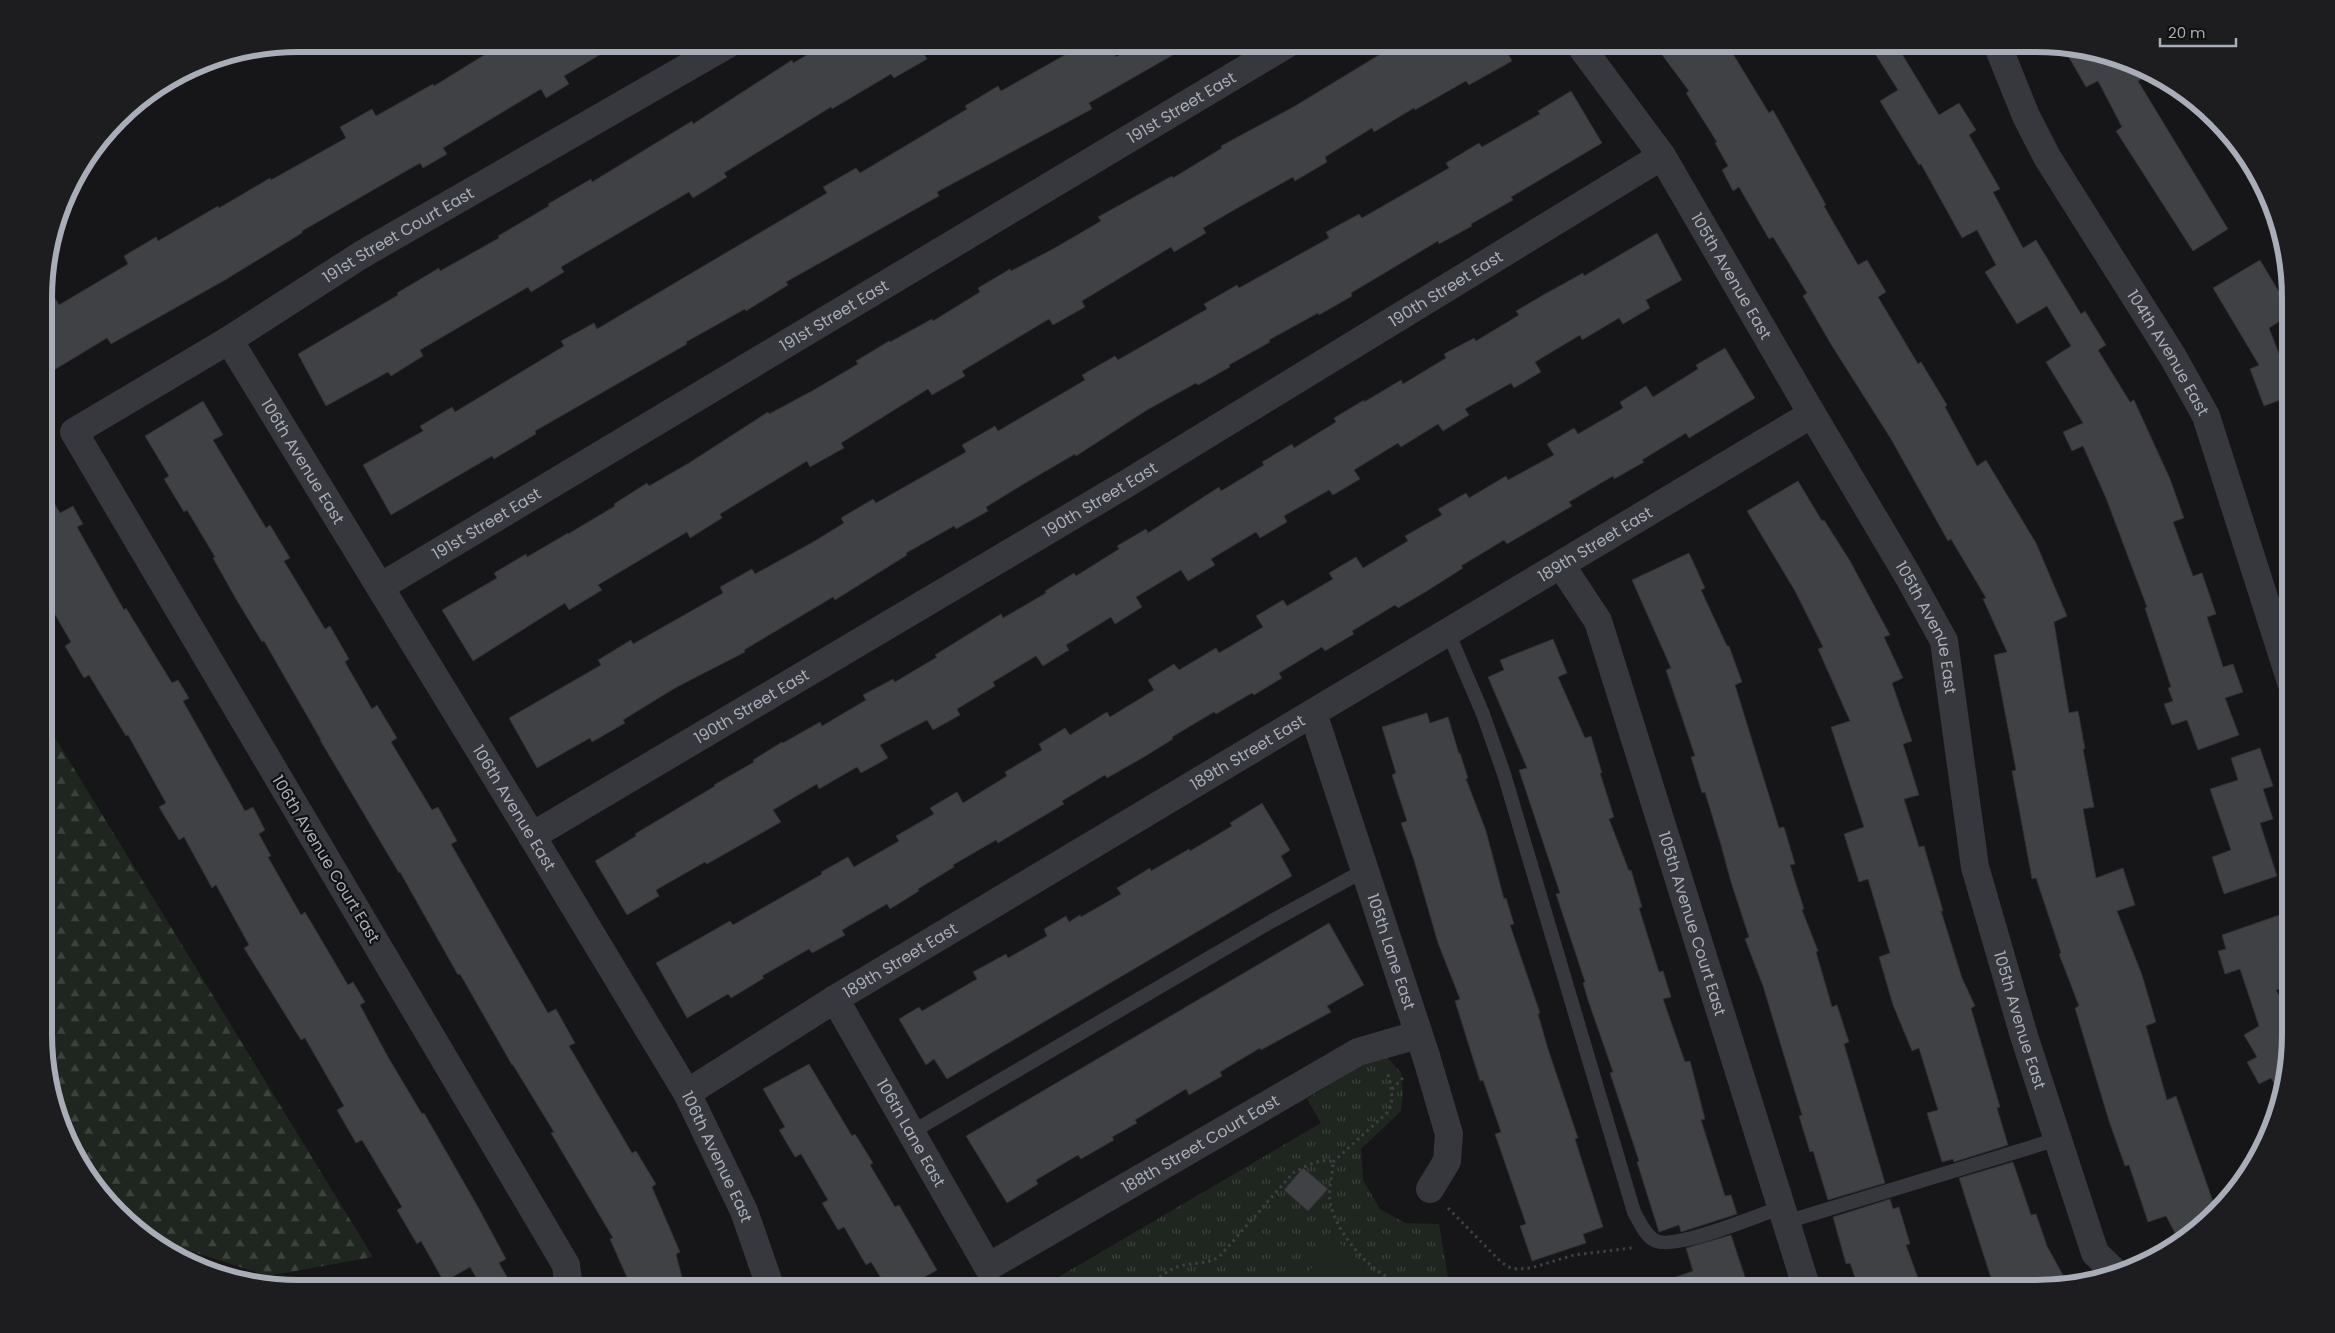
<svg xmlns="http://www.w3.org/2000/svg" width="2335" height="1333" viewBox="0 0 2335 1333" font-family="Poppins,sans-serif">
<defs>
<pattern id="forest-firs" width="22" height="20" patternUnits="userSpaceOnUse" patternTransform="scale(1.25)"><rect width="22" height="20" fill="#1e261f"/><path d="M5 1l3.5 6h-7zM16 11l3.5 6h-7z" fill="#3c433d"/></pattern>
<pattern id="park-tufts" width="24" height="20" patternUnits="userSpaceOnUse" patternTransform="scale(1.25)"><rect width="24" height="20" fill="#1e261f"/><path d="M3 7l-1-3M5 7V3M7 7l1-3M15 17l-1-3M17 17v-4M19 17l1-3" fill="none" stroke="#3c433d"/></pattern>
</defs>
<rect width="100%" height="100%" fill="#161618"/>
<!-- forest -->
<path fill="url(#forest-firs)" d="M46,723L373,1257L268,1276L178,1247L132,1225L118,1215L86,1176L57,1117L46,1068Z"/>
<!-- park -->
<path fill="url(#park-tufts)" d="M1387,1057L1401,1073L1403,1093L1401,1111L1361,1149L1363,1180L1380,1209L1405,1223L1439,1224L1450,1289H1038L1321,1123L1307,1099L1374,1058Z"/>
<!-- pitch -->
<path fill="#1e261f" d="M1336,1240L1375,1274L1362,1289H1293Z"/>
<!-- building -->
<path fill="#404145" stroke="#303034" d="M502,44H618L564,76L569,84L546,98L541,89L443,148L447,154L423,168L420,163L302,231V233L225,280L111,344L107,338L54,370L46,356V283L59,305L128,264L124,256L156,237L158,241L218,206L219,208L270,178L271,180L346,138L340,127L372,109L376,116L433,84L434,86Z
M826,44H918L927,59L894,78L891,74L832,109L831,107L724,173L727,177L693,198L689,192L561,267L564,272L531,292L528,287L420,350L423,356L391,376L388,372L326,406L298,354L398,295L397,293L439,268L440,271L499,238L498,236L549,206L548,204L591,179L592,182L692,121L693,124L792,60L793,63Z
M1065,44H1109L1116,57L1137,44H1192L1089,103L1092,109L937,192L939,196L786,282L788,285L746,311L745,309L686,342L687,344L535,431L536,434L494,459L492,456L391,515L363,465L423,431L420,426L452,407L455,412L564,346L561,341L594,323L597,329L827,193L823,187L856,168L860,173L967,109L965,106L998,86L1001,91L1070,52Z
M1397,44H1503L1512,61L1469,85L1466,81L1415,110L1414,108L1374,132L1372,128L1325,157L1327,162L1295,181L1293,177L1234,210L1203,228L1206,233L1174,252L1171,247L1082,301L1085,307L1053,325L1049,319L962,371L965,376L932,395L928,389L841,443L844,448L810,467L807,461L720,514L722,518L690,538L687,532L598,585L602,590L569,610L565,603L473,661L442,610L497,578L494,573L526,554L527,557L568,533V534L615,506L614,504L647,483L649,486L689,463L768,412L769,414L812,391L858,364L856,361L889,341L890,342L932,319L933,321L980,292L978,288L1010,269L1011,271L1053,249L1101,221L1098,217L1172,176L1173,178L1222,148L1221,146L1295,106Z
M1654,44H1727L1769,113L1773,110L1826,205L1824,206L1858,265L1867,260L1886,292L1878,297L1918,364L1921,362L1947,405L1945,407L1977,466L1986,460L2036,543L2067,616L2054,622L2069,713L2078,711L2085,749H2083L2094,807L2083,809L2096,878L2123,868L2135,905L2117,911L2142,975L2156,1022L2146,1026L2167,1100L2176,1096L2217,1213L2181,1244L2166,1216L2148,1222L2129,1165L2125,1166L2109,1121L2075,1008L2079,1006L2059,954L2061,953L2036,878L2032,879L2012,771L2016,770L1994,655L2007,652L1983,599L1986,598L1951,539L1948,541L1891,439L1832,346L1803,296L1807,293L1773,237L1769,239L1739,187L1733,191L1722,170L1728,166L1715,143L1717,142L1686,93L1689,91Z
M1869,44H1896L1939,115L1959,103L1976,130L1969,135L2000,189L1993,192L2023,248L2036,240L2081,314L2085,311L2106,345L2098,350L2130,402L2134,400L2170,479L2184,518L2173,522L2193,576L2202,573L2216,614L2207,617L2223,667L2233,664L2243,692L2225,698L2239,735L2198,750L2187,720L2172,725L2164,704L2173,701L2168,688L2171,687L2145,608L2147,607L2106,498L2083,446L2072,451L2063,432L2083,423L2046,362L2071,346L2047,306L2017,324L1985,272L1996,265L1977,230L1962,238L1921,164L1919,165L1880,101L1898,90Z
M2063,47L2103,52L2153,73L2138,81L2228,229L2193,251L2116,131L2122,127L2098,81L2086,87Z
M1571,91L1602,143L1511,197L1513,200L1471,224L1472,226L1439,244L1438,241L1351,293L1352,296L1319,315L1318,313L1269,340L1270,342L1229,365L1230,367L1198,385L1196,383L1147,410L1076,456L1075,454L1027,482L986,507L988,511L956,529L954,526L906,553L907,555L835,600L833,597L744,650L745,652L675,688L623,720L625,723L592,742L590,738L537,768L509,718L601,665L598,660L631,640L633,644L723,593L720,587L752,569L755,574L813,542L844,523L841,518L873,499L876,503L966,452L962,445L995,426L998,431L1085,380L1082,375L1115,356L1118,360L1207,309L1204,304L1237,285L1239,288L1329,238L1326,232L1359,214L1362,218L1449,168L1446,163L1479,143L1482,147L1540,114L1538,111Z
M1657,233L1682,280L1646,300L1650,308L1623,324L1619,318L1582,340L1580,335L1535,362L1541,372L1514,388L1511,383L1465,409L1469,415L1443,431L1438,424L1401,447L1398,443L1354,470L1360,479L1333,495L1329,490L1284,516L1287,522L1260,538L1256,532L1211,559L1215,565L1188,581L1181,570L1136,597L1142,607L1115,624L1111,617L1066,645L1069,650L1043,666L1036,656L993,682L995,686L957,709L960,715L933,730L927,720L880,745L888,758L861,773L857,767L819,789L817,784L773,810L781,822L707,864L705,862L656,890L659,896L627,915L595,861L636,836L635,834L715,786L714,785L754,762L753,760L782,742L783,743L820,722L822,726L866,700L863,695L893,679L895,682L937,657L935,655L1001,614L1003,618L1046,593L1045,591L1074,573L1076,576L1119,549L1117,546L1146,529L1148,533L1219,487L1221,491L1264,465L1262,462L1292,444L1294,448L1336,422L1334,418L1364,400V402L1401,380L1403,384L1446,358L1444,354L1474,338L1476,341L1519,315L1516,311L1545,294L1583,273L1584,276Z
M2260,260L2291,312V314L2269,328L2285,369L2291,367V396L2264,406L2250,369L2259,365L2213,288Z
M1725,348L1755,398L1689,438L1686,433L1642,460L1644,462L1614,479L1613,476L1569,502L1572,506L1507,544L1504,540L1461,566L1463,568L1427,591L1398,608L1395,605L1352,631L1354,634L1325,651L1322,647L1279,673L1282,678L1254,695L1252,693L1216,714L1214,712L1172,737L1173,739L1144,757L1107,778L1105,775L1062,801L1064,804L998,843L996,840L953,865L954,867L918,889L919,891L890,909L887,904L842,930L845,935L812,953L809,949L762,976L764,978L731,998L728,994L687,1018L656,963L730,921L733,925L822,874L821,872L848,857L854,867L899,841L896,836L934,814L930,808L957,792L963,803L1007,776L1005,772L1042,750L1039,744L1065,728L1070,735L1107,712L1110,717L1154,690L1148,680L1174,664L1179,670L1216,648L1219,653L1263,627L1256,616L1283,600L1287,606L1333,579L1329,573L1356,557L1363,568L1408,541L1405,536L1442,515L1438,509L1466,493L1469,498L1506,476L1508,480L1554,455L1547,444L1574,428L1578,434L1623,408L1620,402L1646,386L1653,397L1698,369L1696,365Z
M203,401L223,435L213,440L266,528L270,525L290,558L284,561L325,629L330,626L349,659L345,662L372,709L377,705L397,738L391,742L432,810L438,807L457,841L451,844L548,1013L556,1009L575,1043L569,1046L632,1153L636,1151L656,1184L652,1187L680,1252L676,1254L685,1289H632L610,1239L613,1238L551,1133L554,1132L513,1065H512L460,974L458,975L400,872L399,873L320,740H321L264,641L262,642L236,599L213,558L215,557L187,510L184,512L164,479L169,476L145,436Z
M1798,481L1822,521L1824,520L1850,561L1890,635L1884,637L1903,678L1892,683L1912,741L1903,744L1919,795L1904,799L1919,847L1924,846L1943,911H1941L1962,978L1975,1006L1971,1008L2000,1107L1997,1108L2008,1145L1954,1162L1953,1159L1942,1162L1927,1113L1938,1110L1919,1048L1912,1051L1893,1005L1879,957L1890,953L1868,879L1859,882L1844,834L1864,827L1831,727L1850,721L1818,649L1823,647L1795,591L1747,511Z
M46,489L60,513L73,506L83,524L77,527L124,610L126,608L172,683L178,680L189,698L183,701L245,811L253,807L265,830L259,834L271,856L268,857L301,915L305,912L348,985L353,982L365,1002L360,1005L388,1057L422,1114L424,1113L478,1207L506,1259L499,1263L514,1289H483L470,1267L444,1282L421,1241L417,1244L397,1210L402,1207L362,1140L356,1143L337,1110L344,1106L305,1038L301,1040L244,948L249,945L216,885L212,888L184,837L179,840L159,807L166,803L128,735L126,736L89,675L84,678L65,646L71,642L46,599Z
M1689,553L1705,588L1701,590L1727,646H1729L1742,682L1735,685L1779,828L1784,827L1795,864L1790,865L1804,909L1802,910L1818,951L1816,952L1832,1007L1837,1005L1849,1042L1844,1044L1885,1183L1828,1200L1813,1151L1810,1152L1799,1116L1802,1115L1763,986L1745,939L1749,937L1731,882L1721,845L1705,792L1702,793L1691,757L1695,756L1666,670L1671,668L1632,580Z
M1553,639L1567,673L1558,677L1585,738L1591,736L1602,773H1600L1614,817L1609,819L1629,871L1631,870L1642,907L1639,908L1659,972L1663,971L1671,997L1663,999L1685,1062L1690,1061L1705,1119L1701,1120L1725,1196L1731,1195L1737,1214L1681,1232L1679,1225L1659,1232L1637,1162L1639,1161L1610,1073L1613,1072L1588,1000L1583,983L1585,982L1556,894L1560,893L1519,770L1527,768L1488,677L1504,670L1500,660Z
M1427,713L1430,723L1448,717L1459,754L1460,753L1468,778L1466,779L1486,831L1504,899L1506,898L1514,924L1510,925L1540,1013L1538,1014L1548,1049L1578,1138L1575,1139L1603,1227L1583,1234L1586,1243L1532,1261L1520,1226L1526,1224L1495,1134L1501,1132L1483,1080L1480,1081L1455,1001L1460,999L1438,943L1414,860L1401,823L1407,821L1392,775L1396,773L1382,727Z
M2260,748L2273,786L2263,789L2273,819L2260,823L2277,876L2224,894L2212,857L2231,850L2210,789L2238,780L2231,758Z
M1262,803L1290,850L1281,856L1292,876L947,1079L934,1059L926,1065L899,1019L919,1007L922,1011L977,979L973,972L1006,954L1008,958L1047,936L1044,929L1066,916L1069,922L1080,915L1081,917L1121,894L1117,888L1150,868L1151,871L1189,849L1190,851L1232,826L1230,823Z
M2291,911V943L2279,947L2291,985L2276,990L2291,1017V1051L2283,1099L2271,1078L2259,1084L2247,1062L2257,1057L2244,1035L2259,1026L2240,969L2225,974L2218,951L2226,949L2222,935Z
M1329,923L1364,985L1327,1006L1331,1012L1261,1050L1260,1048L1220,1072L1222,1076L1189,1095L1186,1089L1135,1120L1137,1123L1112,1137L1114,1140L1081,1159L1078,1155L1036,1180L1038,1184L1007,1203L966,1136Z
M809,1064L852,1136L855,1134L873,1163L870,1165L895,1207L899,1205L937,1270L923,1278L929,1289H888L871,1262L866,1265L844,1227L838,1230L822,1203L828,1200L801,1154L795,1157L779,1130L785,1127L763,1089Z
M2013,1162L2031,1215L2036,1214L2047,1246L2069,1286L2053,1289H1997L1991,1278L1959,1178Z
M1303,1168L1328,1189L1308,1211L1284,1190Z
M1890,1199L1893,1209L1899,1207L1910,1244L1906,1245L1922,1289H1859L1850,1263L1846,1264L1833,1217Z
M1731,1235L1749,1289H1651L1650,1286L1693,1271L1686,1248Z"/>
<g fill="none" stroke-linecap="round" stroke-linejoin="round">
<!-- path -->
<path stroke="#3d3f44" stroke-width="3" stroke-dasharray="2.5 4" stroke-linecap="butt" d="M1392,1089L1405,1076
M1333,1162L1388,1112C1395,1099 1391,1085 1387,1071
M1448,1208L1500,1261L1508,1267L1517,1269L1531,1268L1574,1255L1632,1248
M1144,1289C1155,1281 1164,1272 1177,1267C1191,1262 1206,1265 1219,1257L1293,1173C1304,1167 1321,1157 1333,1162C1333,1175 1328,1188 1330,1201C1334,1228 1363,1264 1387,1277C1397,1283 1409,1284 1420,1289"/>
<!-- service -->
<path stroke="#37383d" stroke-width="14" d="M1448,632L1483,714L1504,774L1634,1212C1639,1221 1645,1235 1654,1240C1672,1252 1759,1215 1782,1207
M912,1132L1272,921L1365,870
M1786,1222L2058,1139"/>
<!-- minor -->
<g stroke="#37383d" stroke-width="28">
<path id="s1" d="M1579,44L1662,156L1812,414L1907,574L1944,641L1975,867L2024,1036L2095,1253L2119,1276"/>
<path id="s2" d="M1997,44L2026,116L2047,157L2173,357L2206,416L2291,682"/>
<path id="s3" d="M229,340L532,836L687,1093L744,1211L771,1289"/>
<path id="s4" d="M1561,565L1598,621L1807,1289"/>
<path id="s5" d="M380,587L1287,44"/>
<path id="s6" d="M1313,713L1426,1056L1449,1134L1447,1161L1430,1189"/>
<path id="s7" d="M532,836L1126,484L1662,156"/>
<path id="s8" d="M835,999L988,1267L1358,1052L1417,1035"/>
<path id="s9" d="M687,1093L835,999L1812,414"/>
<path id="s10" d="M569,1289L566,1265L74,432L229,340L361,255L728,44"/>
</g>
</g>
<g text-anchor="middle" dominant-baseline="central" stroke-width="4.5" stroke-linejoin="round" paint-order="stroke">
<!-- street labels -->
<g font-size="16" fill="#a8adb8" stroke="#111113">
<text stroke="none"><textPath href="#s5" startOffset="934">191st Street East</textPath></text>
<text stroke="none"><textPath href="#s10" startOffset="1371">191st Street Court East</textPath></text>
<text stroke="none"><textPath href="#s1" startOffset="278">105th Avenue East</textPath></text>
<text stroke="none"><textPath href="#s7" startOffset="1065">190th Street East</textPath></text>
<text stroke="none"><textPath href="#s5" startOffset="529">191st Street East</textPath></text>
<text stroke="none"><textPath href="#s2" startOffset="354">104th Avenue East</textPath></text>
<text stroke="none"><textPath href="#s3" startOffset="142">106th Avenue East</textPath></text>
<text stroke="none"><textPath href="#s7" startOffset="660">190th Street East</textPath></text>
<text stroke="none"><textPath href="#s5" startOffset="124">191st Street East</textPath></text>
<text stroke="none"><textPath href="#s9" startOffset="1061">189th Street East</textPath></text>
<text stroke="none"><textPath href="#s1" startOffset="682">105th Avenue East</textPath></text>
<text stroke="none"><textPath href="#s7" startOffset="255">190th Street East</textPath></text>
<text stroke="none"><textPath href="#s9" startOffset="656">189th Street East</textPath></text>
<text stroke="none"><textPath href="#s3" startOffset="548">106th Avenue East</textPath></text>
<text transform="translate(326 859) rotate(59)">106th Avenue Court East</text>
<text stroke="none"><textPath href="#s4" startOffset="384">105th Avenue Court East</textPath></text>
<text stroke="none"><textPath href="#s6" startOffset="251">105th Lane East</textPath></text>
<text stroke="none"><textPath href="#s9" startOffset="251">189th Street East</textPath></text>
<text stroke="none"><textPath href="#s1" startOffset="1088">105th Avenue East</textPath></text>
<text stroke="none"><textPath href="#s8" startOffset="154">106th Lane East</textPath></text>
<text stroke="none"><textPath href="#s8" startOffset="554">188th Street Court East</textPath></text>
<text stroke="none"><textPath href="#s3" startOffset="952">106th Avenue East</textPath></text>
</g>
</g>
<!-- crop -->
<path d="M0 0H2335V1333H0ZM298 52H2036A246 246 0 0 1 2282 298V1034A246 246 0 0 1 2036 1280H298A246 246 0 0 1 52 1034V298A246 246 0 0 1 298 52Z" fill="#1d1d20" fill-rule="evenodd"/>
<path fill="none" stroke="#a8adb8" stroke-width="6" d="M298 52H2036A246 246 0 0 1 2282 298V1034A246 246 0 0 1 2036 1280H298A246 246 0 0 1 52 1034V298A246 246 0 0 1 298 52Z"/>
<!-- scale -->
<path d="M2160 38v8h76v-8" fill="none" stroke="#a8adb8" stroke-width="2.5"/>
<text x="2168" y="38" font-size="15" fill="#a8adb8" stroke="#111113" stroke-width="4" paint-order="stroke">20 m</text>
</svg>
